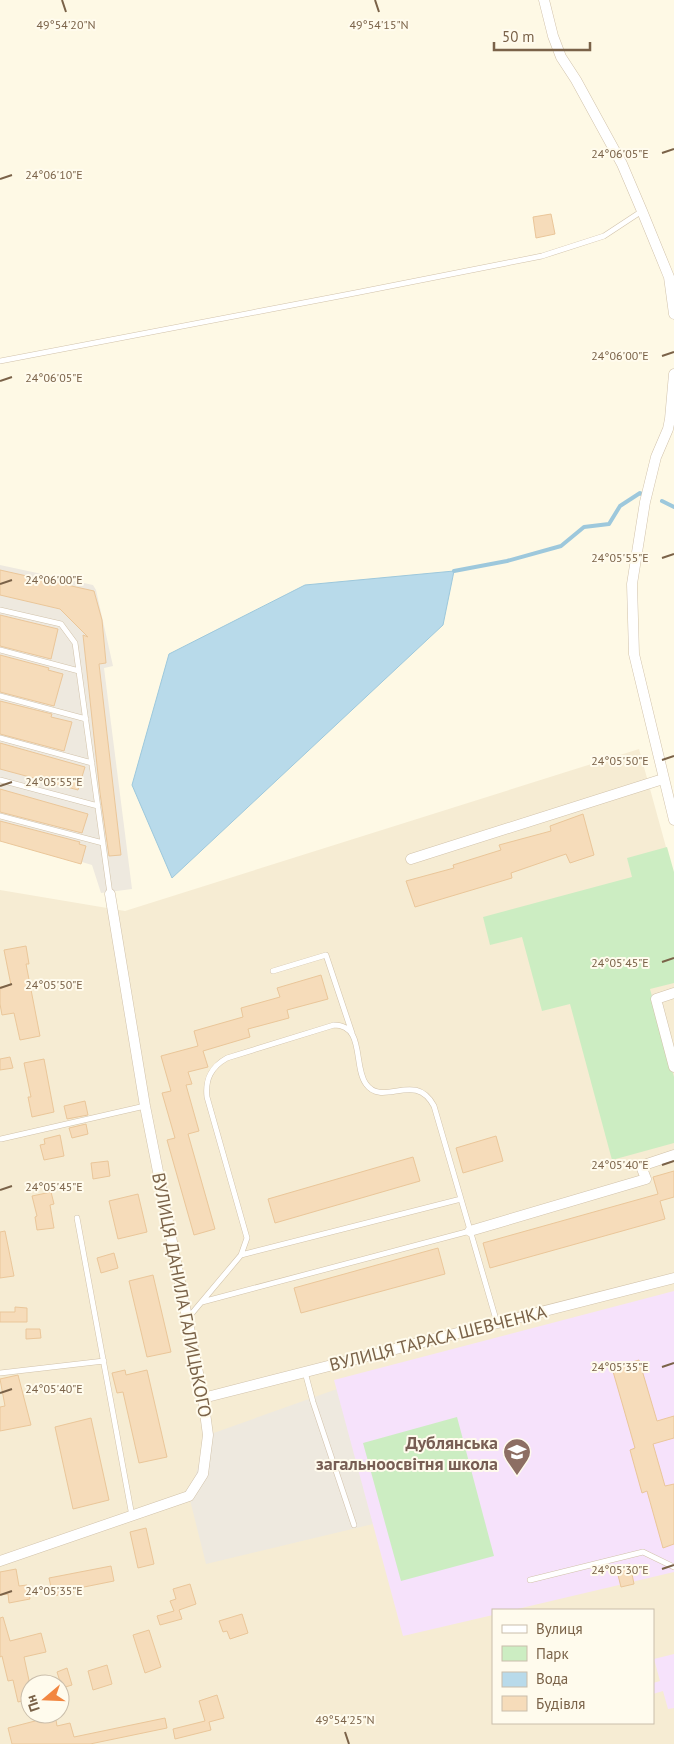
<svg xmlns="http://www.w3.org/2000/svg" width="674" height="1744" viewBox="0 0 674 1744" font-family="'PT Sans',sans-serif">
<rect width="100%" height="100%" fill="#fef9e5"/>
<!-- residential -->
<path fill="#f6ecd3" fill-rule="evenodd" d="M639,749L674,876V1744H0V890L125,911ZM493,1610H653V1723H493ZM30,1684H60V1714H30Z"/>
<!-- industrial -->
<path fill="#eee9df" d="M0,565L93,585L96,590L113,666L104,668L132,889L101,893L92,865L0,838Z
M337,1389L373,1524L206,1564L189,1496L208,1435Z"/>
<!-- education -->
<path fill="#f6e2fb" d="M674,1291V1572L513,1610H493V1615L403,1636L334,1380Z
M674,1654V1708L668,1709L663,1691L653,1694V1683L660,1681L654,1659Z"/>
<!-- green -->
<path fill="#ccedc2" d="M667,847L674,872V983L650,989L674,1077V1143L612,1160L570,1004L542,1011L522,937L490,945L483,917L632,877L627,858Z
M457,1417L494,1556L401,1581L363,1443Z"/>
<!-- water -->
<path fill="#b8daea" stroke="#9dc8dc" d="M454,571L443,625L172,878L132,785L169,654L305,585Z"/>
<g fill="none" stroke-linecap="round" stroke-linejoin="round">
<!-- stream -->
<path stroke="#9dc8dc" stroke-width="4" d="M662,501L674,507
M454,571L507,561L561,546L584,527L609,524L620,506L640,493L642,494"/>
</g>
<!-- building -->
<path fill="#f6dcba" stroke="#eac699" d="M551,214L555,234L536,238L533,217Z
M0,570L94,591L102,620L106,663L99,664L121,855L109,856L100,793L83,635L88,637L60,609L0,595Z
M0,615L58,629L51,659L0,646Z
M0,655L49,668L48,670L63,674L54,706L0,692Z
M0,701L52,714L51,717L72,722L64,751L0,734Z
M0,743L85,767L78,790L0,769Z
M0,789L88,814L82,833L0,812Z
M583,814L594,855L570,863L566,854L511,873L512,878L415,907L406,881L454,868L453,865L501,850L499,845L551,831L550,826Z
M0,821L80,842L79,844L86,846L81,864L0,841Z
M26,946L29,964H26L40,1036L20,1040L14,1013L2,1015L0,1004V987L11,985L4,950Z
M321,975L328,999L287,1010L289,1018L248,1029L250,1037L203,1051L208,1067L188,1072L192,1084L186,1085L199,1131L188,1134L215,1229L194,1235L167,1140L175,1138L162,1093L171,1091L161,1056L198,1046L194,1031L243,1017L241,1008L280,997L277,988Z
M10,1057L13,1068L0,1070V1059Z
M44,1059L54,1112L32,1117L28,1097H31L24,1063Z
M85,1101L88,1115L67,1119L64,1106Z
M86,1124L88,1134L72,1138L69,1128Z
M60,1135L64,1156L44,1160L40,1145L45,1144L44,1139Z
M496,1136L503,1161L463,1173L456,1148Z
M413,1157L420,1181L275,1223L268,1199Z
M108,1161L110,1176L93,1179L91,1163Z
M674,1171V1197L660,1201L665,1219L490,1268L483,1243L658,1194L653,1177Z
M51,1192L54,1204L50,1205L54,1228L37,1230L35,1217L37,1216L32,1196Z
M138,1194L147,1232L118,1239L109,1201Z
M5,1231L14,1276L0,1278V1232Z
M438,1248L445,1274L301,1313L294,1288Z
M114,1253L118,1268L101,1273L97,1258Z
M153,1275L171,1352L147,1357L129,1281Z
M15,1307L27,1308V1322H0V1312H15Z
M26,1329H40L41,1338L26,1339Z
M639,1360L657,1421L674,1416V1438L653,1444L665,1486L674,1484V1544L663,1548L647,1491L642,1493L630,1450L635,1448L612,1368Z
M125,1370L126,1375L147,1370L167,1457L139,1463L123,1392L117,1393L112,1373Z
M18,1375L31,1425L0,1431V1407L5,1406L0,1379Z
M91,1418L109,1500L73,1509L55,1427Z
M146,1528L154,1564L138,1568L130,1532Z
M630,1564L634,1584L621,1587L616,1567Z
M111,1566L114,1581L74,1589V1592L53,1596L49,1578Z
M16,1569L19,1586L27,1585L30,1599L9,1603L8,1594L0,1595V1572Z
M190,1584L196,1604L179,1610L182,1619L160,1625L157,1616L174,1611L170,1601L176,1599L173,1589Z
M242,1614L248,1633L230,1639L227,1631L223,1632L219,1621Z
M3,1617L10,1641L41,1633L46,1652L24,1657L30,1685V1699L18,1702L13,1680L8,1681L2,1656L0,1657V1618Z
M149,1630L161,1667L145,1673L133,1635Z
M107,1665L112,1684L93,1690L88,1671Z
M67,1668L72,1685L62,1688L57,1672Z
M217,1695L224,1718L209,1722L211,1730L175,1739L173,1729L205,1721L199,1701Z
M33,1714H55L57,1726L70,1723L74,1737L165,1718L167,1728L90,1744H12L8,1728L35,1721Z"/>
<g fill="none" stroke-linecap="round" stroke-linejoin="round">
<!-- service casing -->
<g stroke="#d1c2aa" stroke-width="6">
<path id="service" d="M0,361L355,293L542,256L604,236L642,211
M0,610L61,624L75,643L110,894
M0,650L79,671
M0,696L86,719
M0,738L92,763
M0,780L98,806
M0,816L103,843
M273,971L326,955L352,1033
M1,1139L145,1106
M77,1218L132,1516
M241,1255L461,1199
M202,1302L470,1231
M188,1318L241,1255L247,1238L207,1097C205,1079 211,1067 227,1058L334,1025C365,1025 353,1066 366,1084C383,1108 415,1070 434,1106L497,1323
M305,1372L313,1402L354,1525
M0,1373L104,1361
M530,1580L643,1552L674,1567"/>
</g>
<!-- minor casing -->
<g stroke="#d1c2aa" stroke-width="11">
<path id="minor" d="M544,0L553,36L561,57L576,80L622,164L642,211L669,277L674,314
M674,374L670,419L668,429L656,457L645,502L632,584L634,654L674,820
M411,859L663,779
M674,993L656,999L674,1067
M470,1231L646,1179L641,1166L674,1155
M203,1398L674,1278
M0,1561L189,1496L203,1474L208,1435L203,1398L145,1106L110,894"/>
</g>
<!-- service -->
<use href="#service" stroke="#fff" stroke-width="5"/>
<!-- minor -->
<use href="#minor" stroke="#fff" stroke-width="10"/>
</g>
<!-- ticks -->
<path fill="none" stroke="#7a6248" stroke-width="2" d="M62,0L66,12M375,0L379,12M662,153L674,149M0,179L12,175M662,356L674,352M0,381L12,377M662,558L674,554M0,584L12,580M662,760L674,756M0,786L12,782M662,962L674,958M0,988L12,984M662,1165L674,1161M0,1190L12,1186M662,1367L674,1363M0,1393L12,1389M662,1569L674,1565M0,1595L12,1591M345,1732L349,1744"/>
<!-- icons -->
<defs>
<g id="university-pin" transform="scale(1.4375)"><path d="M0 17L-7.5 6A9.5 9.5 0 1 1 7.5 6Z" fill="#8d6e63" stroke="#fffbed"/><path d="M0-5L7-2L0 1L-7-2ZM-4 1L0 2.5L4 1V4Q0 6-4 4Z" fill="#fff"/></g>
</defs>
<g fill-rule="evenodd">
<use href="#university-pin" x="517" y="1452"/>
</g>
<g text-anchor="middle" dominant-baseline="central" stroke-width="4" stroke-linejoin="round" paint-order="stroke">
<!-- street labels -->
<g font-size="18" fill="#7a6248" stroke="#fffbed">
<text transform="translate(182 1295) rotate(79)">ВУЛИЦЯ ДАНИЛА ГАЛИЦЬКОГО</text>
<text transform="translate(438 1338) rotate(-14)">ВУЛИЦЯ ТАРАСА ШЕВЧЕНКА</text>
</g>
<!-- education labels -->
<g font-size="18" font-weight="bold" fill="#785e54" stroke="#fffbed" text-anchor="end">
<text x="498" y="1442">Дублянська<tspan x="498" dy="21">загальноосвітня школа</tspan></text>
</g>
</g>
<g font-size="12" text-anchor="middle" fill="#7a6248" stroke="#fffbed" stroke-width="4" stroke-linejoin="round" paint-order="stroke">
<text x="379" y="29">49°54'15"N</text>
<text x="66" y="29">49°54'20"N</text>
<text x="620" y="158">24°06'05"E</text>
<text x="54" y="179">24°06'10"E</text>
<text x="620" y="360">24°06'00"E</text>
<text x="54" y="382">24°06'05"E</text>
<text x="620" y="562">24°05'55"E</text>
<text x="54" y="584">24°06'00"E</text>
<text x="620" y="765">24°05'50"E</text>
<text x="54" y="786">24°05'55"E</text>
<text x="620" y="967">24°05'45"E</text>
<text x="54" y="989">24°05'50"E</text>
<text x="620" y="1169">24°05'40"E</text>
<text x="54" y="1191">24°05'45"E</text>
<text x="620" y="1371">24°05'35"E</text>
<text x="54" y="1393">24°05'40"E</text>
<text x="620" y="1574">24°05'30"E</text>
<text x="54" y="1595">24°05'35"E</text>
<text x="345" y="1724">49°54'25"N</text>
</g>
<!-- legend -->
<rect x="492" y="1609" width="162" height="115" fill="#fffbed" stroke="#cabeab"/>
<rect x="502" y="1625" width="25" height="8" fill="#ffffff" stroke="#cabeab"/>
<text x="536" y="1634" font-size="15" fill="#7a6248">Вулиця</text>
<rect x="502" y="1646" width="25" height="15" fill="#ccedc2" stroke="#cabeab"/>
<text x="536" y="1659" font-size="15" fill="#7a6248">Парк</text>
<rect x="502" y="1672" width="25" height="15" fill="#b8daea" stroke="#cabeab"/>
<text x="536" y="1684" font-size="15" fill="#7a6248">Вода</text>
<rect x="502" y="1696" width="25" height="15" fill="#f6dcba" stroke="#cabeab"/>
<text x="536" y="1709" font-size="15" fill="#7a6248">Будівля</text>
<!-- north arrow -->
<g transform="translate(45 1699) rotate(251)"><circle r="24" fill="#fffbed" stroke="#cabeab"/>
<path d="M0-4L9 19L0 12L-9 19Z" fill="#f28640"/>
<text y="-8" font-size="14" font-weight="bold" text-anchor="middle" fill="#7a6248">Пн</text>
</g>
<!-- scale -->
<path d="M494 42v8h96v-8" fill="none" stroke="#7a6248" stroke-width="2.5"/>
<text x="502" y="42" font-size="15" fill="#7a6248" stroke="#fffbed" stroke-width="4" paint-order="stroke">50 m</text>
</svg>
